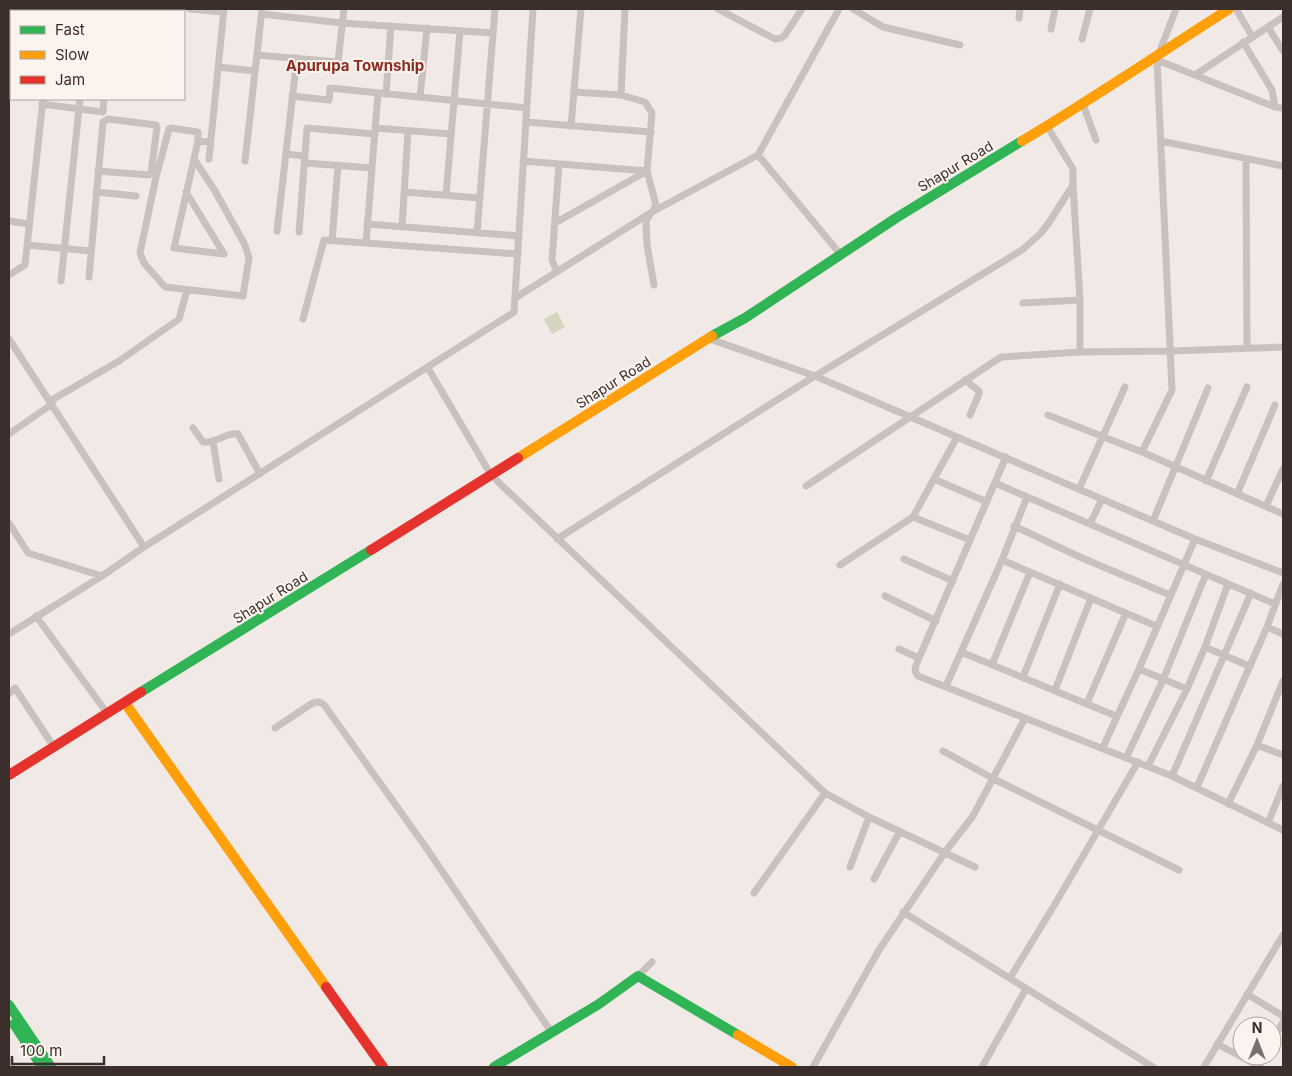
<svg xmlns="http://www.w3.org/2000/svg" width="1292" height="1076" viewBox="0 0 1292 1076" font-family="Inter,sans-serif">
<rect width="100%" height="100%" fill="#f0e9e5"/>
<!-- green -->
<path fill="#d4d5bf" d="M557,312L565,327L552,334L544,319Z"/>
<g fill="none" stroke-linecap="round" stroke-linejoin="round">
<!-- street -->
<path stroke="#c9c1be" stroke-width="7" d="M190,9L223,12
M718,9L775,39L781,38L785,35L802,9
M853,9L883,27L960,45
M1236,9L1252,36
M9,10V9
M52,11V9
M90,11V9
M113,11V9
M168,11V9
M262,14L342,23L493,33
M1019,18L1020,9
M1268,27L1283,51
M1051,29L1055,9
M1082,39L1090,9
M1243,42L1272,90L1275,107L1283,108
M1159,53L1176,9
M257,55L338,62L344,9
M1157,60L1275,107
M218,67L255,71
M1195,75L1283,17
M9,82H11
M574,92L621,95L645,102L652,113L647,171L656,205L646,221L647,245L654,285
M386,94L391,26
M621,95L625,9
M292,96L329,100L330,88L527,108
M420,97L427,28
M42,104L103,112L104,99
M1083,104L1096,140
M526,122L651,132
M571,126L581,9
M1047,126L1073,169V185L1080,300V352
M375,128L451,134
M1161,141L1283,166
M286,154L305,156
M758,155L841,255
M194,159L215,191L245,245L249,258L243,296L165,287L144,263L140,253L156,177L169,129L171,128L198,132V141
M209,159L224,9
M1246,159L1247,348
M245,161L262,9
M523,161L647,171
M305,163L372,168
M96,192L136,196
M186,192L224,254L174,248L198,141L210,142
M404,192L480,198
M446,195L460,31
M9,221L29,224
M555,223L647,171
M367,224L519,236
M402,227L408,131
M277,231L297,58
M299,232L307,128L375,134
M477,233L495,9
M332,241L338,165
M366,243L378,93
M27,245L91,251
M557,272L552,260L559,164
M9,275L25,265L43,99
M89,277L103,122L108,119L156,125L157,127L151,173L149,175L98,171
M61,281L80,99
M515,298L652,212L758,155L839,9
M1023,303L1080,300
M303,319L324,240L518,254
M707,338L815,376L1195,539L1283,573
M9,339L144,547
M428,368L491,475L825,793L869,817L975,867
M965,380L979,391V394L970,415
M50,401L119,361L179,319L187,290
M1048,415L1142,452L1283,514
M193,428L203,442C216,444 226,432 238,434L260,474
M9,434L52,404
M213,442L219,479
M1142,452L1172,390L1157,60L1155,56
M1006,457L919,658C916,665 913,670 918,676L1172,776L1283,830
M934,479L987,502
M1206,481L1247,387
M995,483L1275,604
M806,486L1001,357L1080,352L1170,351L1283,347
M1079,489L1125,387
M1237,494L1275,405
M1266,506L1283,469
M913,517L970,540
M1153,521L1208,388
M9,523L28,553L102,576
M1090,524L1102,499
M1014,526L1082,558L1170,595
M557,539L815,376L1022,250L1040,234L1048,224L1073,185
M904,559L953,581
M1002,560L1156,626
M840,565L913,517L957,437
M885,596L936,621
M36,616L107,713
M1267,627L1283,634
M9,634L102,576L144,547L514,312L533,9
M1205,647L1249,666
M899,649L919,658
M961,652L1116,716
M992,665L1030,572
M1139,669L1187,689
M1023,677L1060,584
M946,686L1002,560L1027,497
M1055,690L1091,598
M9,694L15,688L54,747
M1087,703L1126,613
M275,728L311,704C317,701 320,701 325,706L425,846L552,1033
M1257,745L1283,755
M1103,747L1139,669L1195,539
M943,751L994,779L1179,870
M1126,758L1163,680L1206,574
M1148,766L1187,689L1205,647L1228,584
M1172,776L1251,593
M1197,787L1267,627L1283,584
M1228,804L1257,745L1283,681
M1268,823L1283,786
M850,867L869,817
M874,879L900,831
M754,893L825,793
M903,912L1153,1067
M638,976L652,962
M1010,978L1055,904L1138,762
M1247,994L1283,1016
M1272,1041L1283,1022
M1217,1044L1261,1067
M9,1062L12,1067
M1257,1065L1263,1056
M813,1067L879,950L945,852L973,816L1025,718
M982,1067L1026,989
M1204,1067L1283,935"/>
<!-- fast -->
<path stroke="#30b455" stroke-width="10" d="M712,336L745,318L896,218L1022,141
M141,692L371,550
M9,1005L51,1067
M14,1024L42,1067
M494,1067L599,1004L638,976L738,1035"/>
<!-- slow -->
<path stroke="#ff9f0a" stroke-width="10" d="M1022,141C1092,99 1160,53 1229,9
M518,458L712,336
M125,703L326,987
M738,1035L792,1067"/>
<!-- jam -->
<path stroke="#e5322d" stroke-width="10" d="M371,550L518,458
M9,775L141,692
M326,987L383,1067"/>
</g>
<g text-anchor="middle" dominant-baseline="central" stroke-width="4" stroke-linejoin="round" paint-order="stroke">
<!-- street labels -->
<g font-size="14" fill="#3b2e2b" stroke="#fbf3ee">
<text transform="translate(955 166) rotate(-31)">Shapur Road</text>
<text transform="translate(613 382) rotate(-32)">Shapur Road</text>
<text transform="translate(270 597) rotate(-32)">Shapur Road</text>
</g>
<!-- neighbourhood labels -->
<g font-size="15" font-weight="bold" fill="#8d2b21" stroke="#fbf3ee">
<text x="355" y="65">Apurupa Township</text>
</g>
</g>
<!-- border -->
<rect width="1292" height="1076" fill="none" stroke="#3b2e2b" stroke-width="20"/>
<!-- legend -->
<rect x="10" y="10" width="175" height="90" fill="#fbf3ee" stroke="#aea4a0"/>
<rect x="20" y="26" width="25" height="8" fill="#30b455" stroke="#aea4a0"/>
<text x="55" y="35" font-size="15" fill="#3b2e2b">Fast</text>
<rect x="20" y="51" width="25" height="8" fill="#ff9f0a" stroke="#aea4a0"/>
<text x="55" y="60" font-size="15" fill="#3b2e2b">Slow</text>
<rect x="20" y="76" width="25" height="8" fill="#e5322d" stroke="#aea4a0"/>
<text x="55" y="85" font-size="15" fill="#3b2e2b">Jam</text>
<!-- north arrow -->
<g transform="translate(1257 1041)"><circle r="24" fill="#fbf3ee" stroke="#aea4a0"/>
<path d="M0-4L9 19L0 12L-9 19Z" fill="#7a6f6c"/>
<text y="-8" font-size="14" font-weight="bold" text-anchor="middle" fill="#3b2e2b">N</text>
</g>
<!-- scale -->
<path d="M12 1056v8h92v-8" fill="none" stroke="#3b2e2b" stroke-width="2.5"/>
<text x="20" y="1056" font-size="15" fill="#3b2e2b" stroke="#fbf3ee" stroke-width="4" paint-order="stroke">100 m</text>
</svg>
